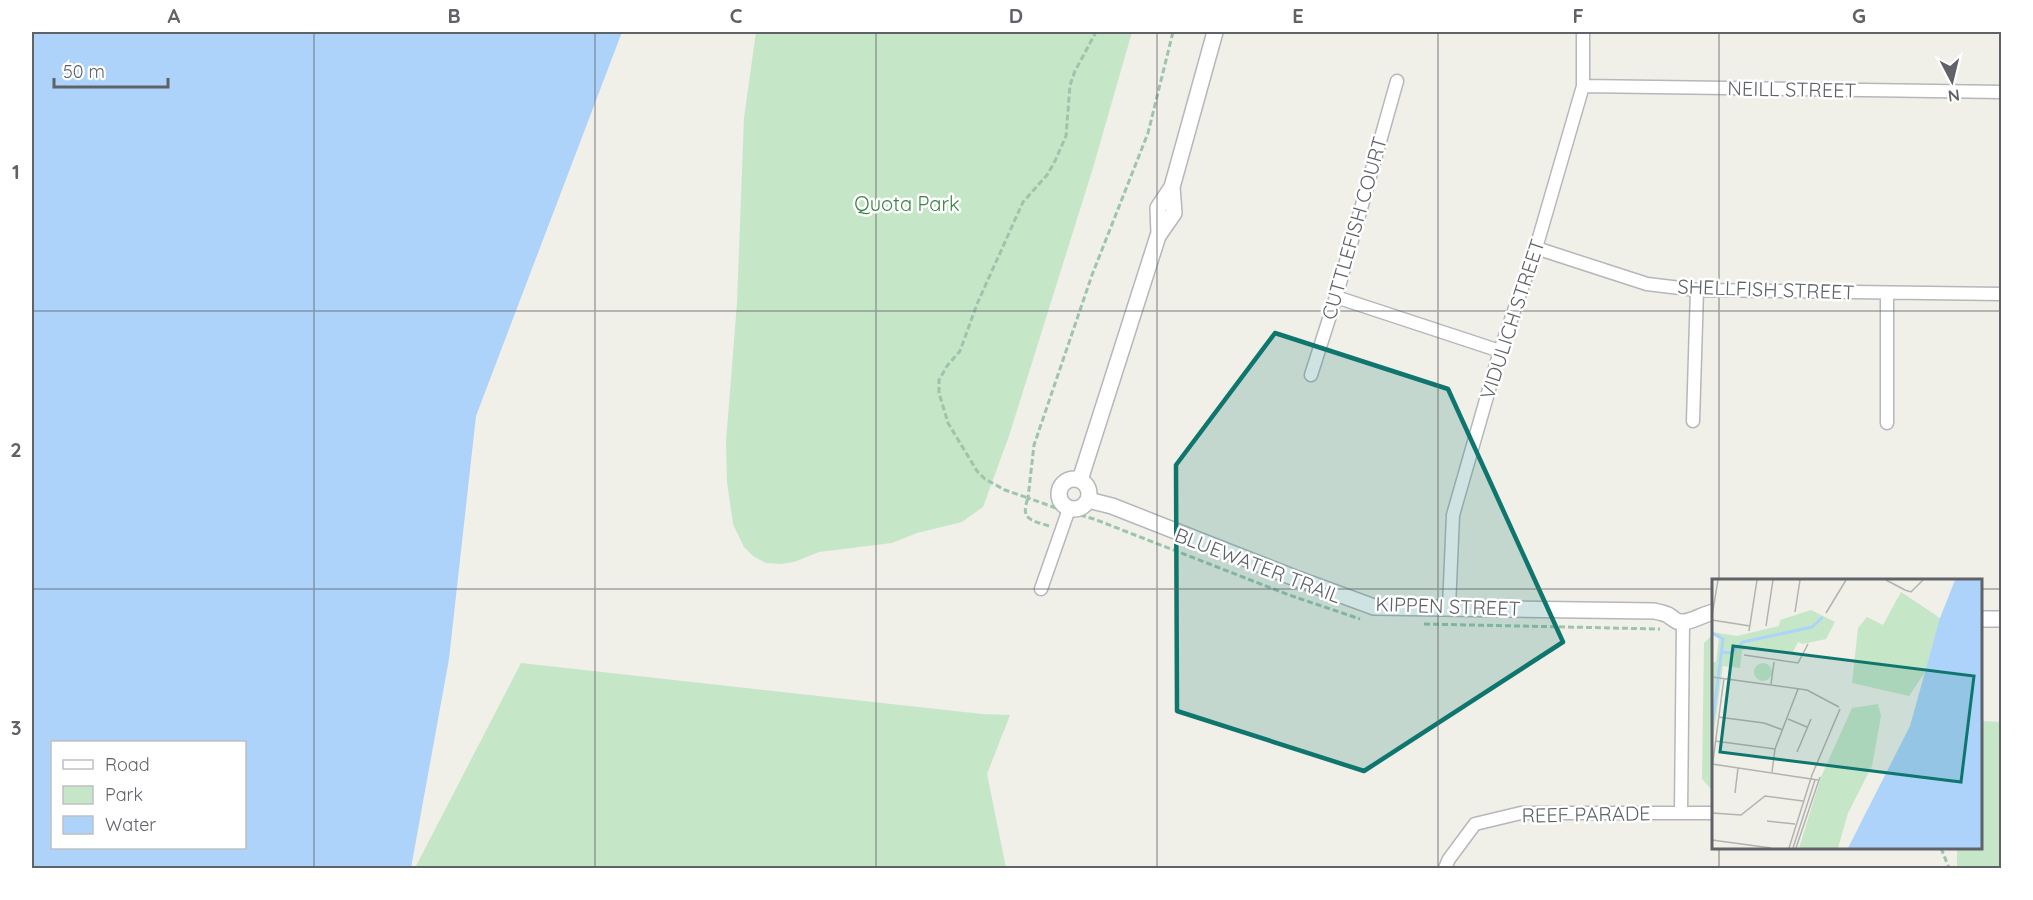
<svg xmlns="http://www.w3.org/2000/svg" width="2033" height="900" viewBox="0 0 2033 900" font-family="Quicksand,sans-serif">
<rect width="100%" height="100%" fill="#f0efe8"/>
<!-- green -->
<path fill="#c6e6c8" d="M756,32H1132L1093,168L1009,436L983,507L962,522L917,533L892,543L819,552L794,562L781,564L766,563L753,556L744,547L733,524L727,482L726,442L737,303L744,118Z
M1713,634V791L1702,779L1704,643Z
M521,663L982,714L1010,715L987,774L1006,868H415Z
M1981,721L2001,722V868H1957V848H1980Z"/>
<!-- water -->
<path fill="#add3fb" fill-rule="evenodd" d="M32,32H622L476,416L449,659L411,868H32ZM52,742H244V848H52Z"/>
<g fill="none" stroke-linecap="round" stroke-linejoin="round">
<!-- minor casing -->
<g stroke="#b5b7bb" stroke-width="15">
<path id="minor" d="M1583,86L2002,92
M1536,248L1647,284L1697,290L2002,294
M1336,297L1500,351
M1311,375L1336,297L1397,81
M1693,421L1697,290
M1887,423V293
M1041,589L1069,509
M1449,607L1453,515L1500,351L1536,248L1583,86V32
M1681,812L1683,623
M1445,868L1449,859L1475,824L1521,813H1714"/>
</g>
<!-- tertiary casing -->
<g stroke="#b5b7bb" stroke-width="18">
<path id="tertiary" d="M1159,234L1158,208L1172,187
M1059 494a15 15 0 1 1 30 0a15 15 0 1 1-30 0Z
M1080,480L1158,236L1174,213L1172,187L1215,32
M1088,500L1112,506L1295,578L1374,607L1654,611C1659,612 1664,613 1668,615C1673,618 1676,622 1681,622C1690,623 1703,614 1714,612
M1980,619H2002"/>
</g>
<!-- path -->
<path stroke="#9ec4ac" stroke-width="3" stroke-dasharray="6 3" stroke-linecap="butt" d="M1056,508L1028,498L1034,445L1092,275L1148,133L1173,32
M1080,515L1094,519L1289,595L1360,619
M1049,526C1031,520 1020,520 1028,498L1005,490L985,479L977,471L948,423L939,393V380L947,366L960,351L977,304L1023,202L1047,175L1055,161L1066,136L1070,85L1075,71L1096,32
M1424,624L1660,629
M1941,848L1949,868"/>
<!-- minor -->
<use href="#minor" stroke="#fff" stroke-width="12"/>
<!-- tertiary -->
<use href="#tertiary" stroke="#fff" stroke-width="15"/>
</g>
<!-- marked area -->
<path fill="#0f766e" fill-opacity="0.2" stroke="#0f766e" stroke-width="4.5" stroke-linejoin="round" d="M1275,333L1448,389L1563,642L1364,771L1177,711L1176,465Z"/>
<!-- grid -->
<path fill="none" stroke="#5f6267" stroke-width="1.5" stroke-opacity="0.55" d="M314,32V868M595,32V868M876,32V868M1157,32V868M1438,32V868M1719,32V580M32,311H2002M32,589H1714M1980,589H2002M1719,848V868"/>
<g text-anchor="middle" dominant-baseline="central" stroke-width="5" stroke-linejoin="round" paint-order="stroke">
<!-- street labels -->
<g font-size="20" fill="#5f6267" stroke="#fff">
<text transform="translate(1792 89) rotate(1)">NEILL STREET</text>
<text transform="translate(1354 228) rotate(-74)">CUTTLEFISH COURT</text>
<text transform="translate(1766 289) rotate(2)">SHELLFISH STREET</text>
<text transform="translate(1512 319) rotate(-72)">VIDULICH STREET</text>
<text transform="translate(1258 565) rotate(21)">BLUEWATER TRAIL</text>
<text transform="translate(1448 606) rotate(2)">KIPPEN STREET</text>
<text transform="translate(1586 814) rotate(-1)">REEF PARADE</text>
</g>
<!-- park labels -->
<g font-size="20" fill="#3a8342" stroke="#fff">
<text x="907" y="203">Quota Park</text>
</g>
</g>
<!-- overview -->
<g transform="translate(1712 579)">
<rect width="270" height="270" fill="#f0efe8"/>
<path d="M189,13L228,39L229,45L213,93L197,117L140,104L146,49L155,38L171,46ZM99,31L123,43L114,60L91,65L86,63L81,73L43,68L30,71L28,89L11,87L0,168V83H4L7,60L0,53L25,57L67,47L68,41ZM42 93a9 9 0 1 1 18 0a9 9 0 1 1-18 0ZM166,125L169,137L160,187L136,234L126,269H87L109,198L140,129Z" fill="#c6e6c8"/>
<path d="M243,1H270V269H136L198,147L228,39Z" fill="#add3fb"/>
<path fill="none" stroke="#add3fb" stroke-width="3" d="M0,54L11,60L0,147M9,73L19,74L31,63L100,48L111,38"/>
<path fill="none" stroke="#b2b3b0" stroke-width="1.5" d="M174,1L193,11M193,11L199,13L211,1M83,33L88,1M114,34L134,1M0,37L6,1M0,41L38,47M54,47L61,1M37,52L45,1M32,76L86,84L96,65M0,98L95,111L127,128M59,105L62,83M6,138L52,144L71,151M76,140L95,148M3,162L63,170M85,173L99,140M0,185L106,201M0,189L12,99M60,193L63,170L86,110M23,214L26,189M0,234L29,236L53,217L91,222M55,242L83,245M0,261L59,269M77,269L100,196L128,130M81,269L103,201M84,269L108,198"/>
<path fill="#0f766e" fill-opacity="0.15" stroke="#0f766e" stroke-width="3" d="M21,67L262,97L249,203L8,173Z"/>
<rect width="270" height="270" fill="none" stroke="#5f6267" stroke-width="3"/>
</g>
<!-- border -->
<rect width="2033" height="900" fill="none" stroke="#ffffff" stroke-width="66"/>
<!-- legend -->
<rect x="51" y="741" width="195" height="108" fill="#ffffff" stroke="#bfc0c2" stroke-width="1.5"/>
<rect x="63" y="760" width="30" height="9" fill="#ffffff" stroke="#bfc0c2" stroke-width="1.5"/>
<text x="105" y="771" font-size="18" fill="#5f6267">Road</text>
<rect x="63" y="786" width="30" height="18" fill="#c6e6c8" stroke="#bfc0c2" stroke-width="1.5"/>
<text x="105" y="801" font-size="18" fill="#5f6267">Park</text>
<rect x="63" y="816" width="30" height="18" fill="#add3fb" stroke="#bfc0c2" stroke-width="1.5"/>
<text x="105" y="831" font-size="18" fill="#5f6267">Water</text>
<!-- north arrow -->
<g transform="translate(1952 81) rotate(173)" stroke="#ffffff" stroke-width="4.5" paint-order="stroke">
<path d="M0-4.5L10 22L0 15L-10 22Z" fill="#5f6267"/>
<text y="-9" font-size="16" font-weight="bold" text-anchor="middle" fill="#5f6267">N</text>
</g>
<!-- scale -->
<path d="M54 78v9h114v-9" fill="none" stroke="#5f6267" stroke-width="3"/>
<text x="63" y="78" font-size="18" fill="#5f6267" stroke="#ffffff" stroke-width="4.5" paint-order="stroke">50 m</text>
<rect x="33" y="33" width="1967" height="834" fill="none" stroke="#5f6267" stroke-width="2"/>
<g font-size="20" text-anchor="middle" font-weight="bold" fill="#5f6267">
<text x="174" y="23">A</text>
<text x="454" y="23">B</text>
<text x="736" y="23">C</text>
<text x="1016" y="23">D</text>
<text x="1298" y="23">E</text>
<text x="1578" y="23">F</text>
<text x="1859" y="23">G</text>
<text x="16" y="179">1</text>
<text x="16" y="457">2</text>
<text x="16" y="735">3</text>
</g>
</svg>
